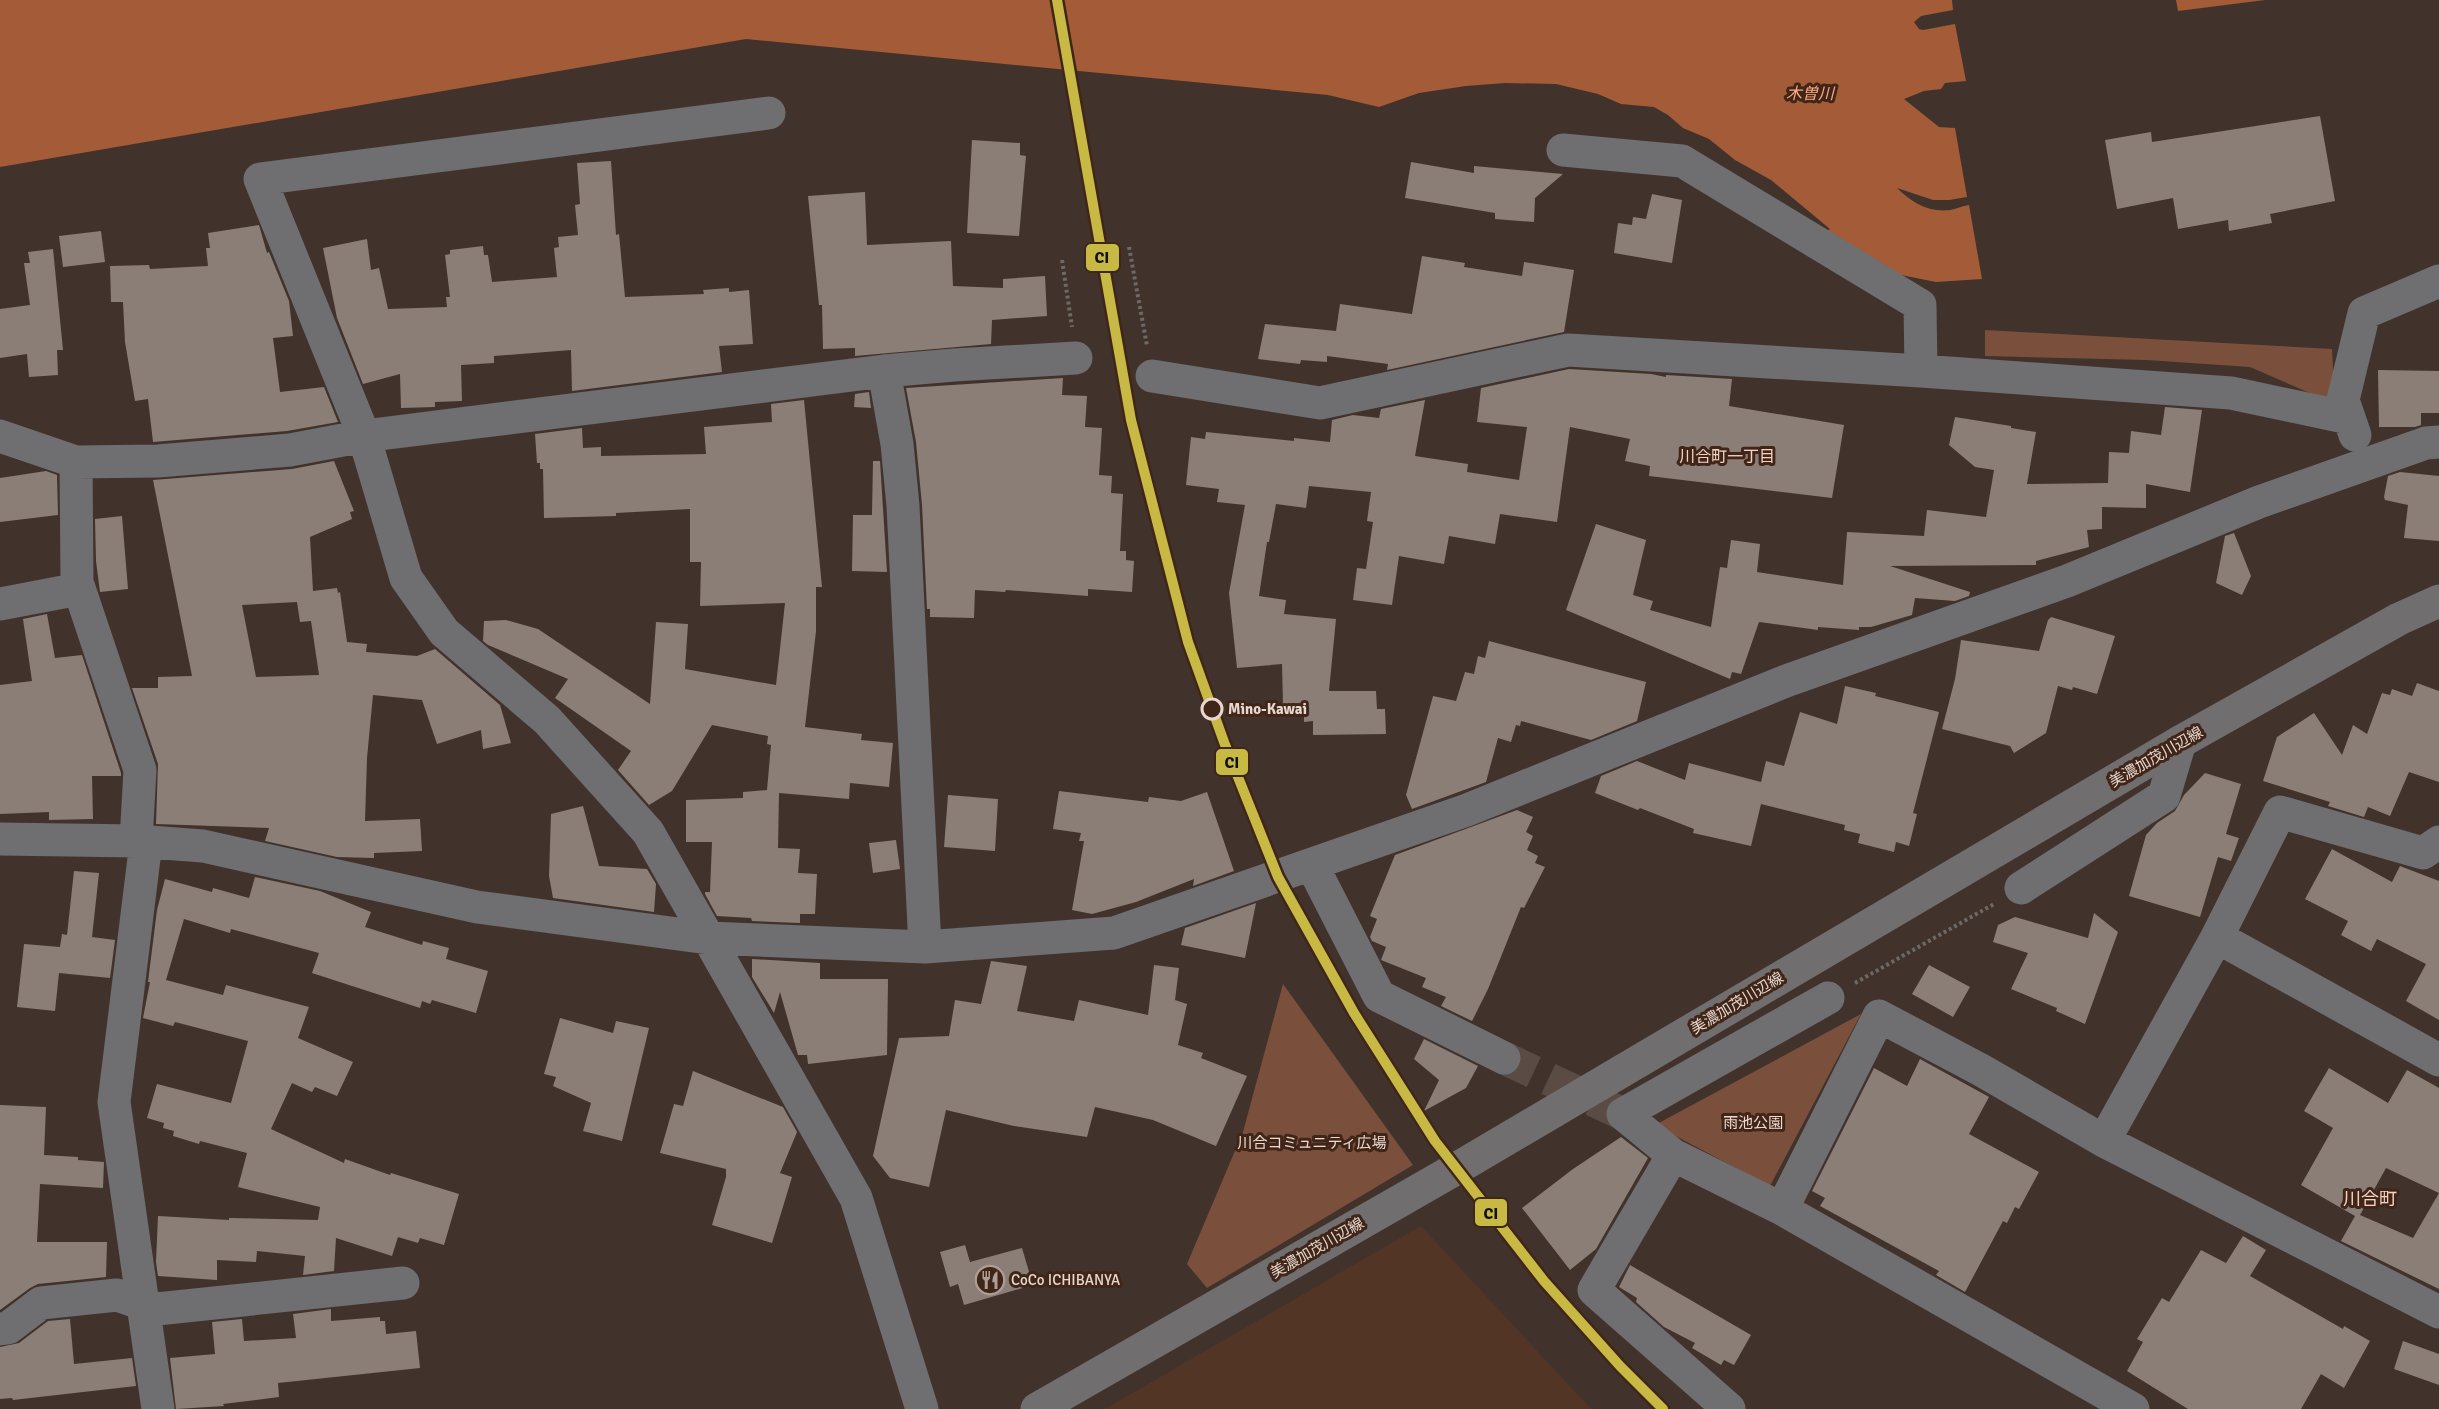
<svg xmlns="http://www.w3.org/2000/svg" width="2439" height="1409" viewBox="0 0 2439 1409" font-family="Signika,'Noto Sans JP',sans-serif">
<rect width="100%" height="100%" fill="#41332c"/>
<!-- built -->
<path fill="#533525" d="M1421,1226L1591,1409H1105Z"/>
<!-- green -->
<path fill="#7a503c" d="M1985,330L2332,349L2335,404L2250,367L2147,360L1985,356Z
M1283,984L1413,1165L1207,1288L1187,1264L1243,1132Z
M1861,1014L1770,1186L1655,1125Z"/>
<!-- water -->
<path fill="#a35c37" d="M0,0H1952L1953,10L1921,16L1914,22L1919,29L1923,30L1955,24L1966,81L1945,83L1941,89L1924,91L1904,99L1939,127L1955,128L1967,197L1949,200H1933L1897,188C1911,202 1929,213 1950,210C1956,209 1962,206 1969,205L1982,279L1936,282L1896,274L1827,231L1830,229L1771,180L1735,160L1709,139L1683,128L1668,115L1654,107L1621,104L1598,94L1556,84L1505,83L1466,86L1419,93L1379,107L1328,95L746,39L0,167Z
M2176,0H2265L2178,11Z"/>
<!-- building -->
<path fill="#8b7e77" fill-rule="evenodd" d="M2320,116L2335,201L2270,214L2272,223L2229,231L2228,220L2178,229L2173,198L2117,209L2105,140L2151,132L2152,142Z
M972,140L1020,143V155L1026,156L1019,236L967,233Z
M611,161L616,235L619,234L625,297L704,294L703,290L729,288V292L749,290L753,344L719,346L722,372L572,391L571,350L494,356V363L461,365L462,401L435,402V407L401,408L400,374L363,384L337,318L323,248L367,239L371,270L379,268L388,309L447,307L446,297H450L445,255L450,254V250L483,246L484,255H488L492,282L557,277L554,248L559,247L558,237L578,235L575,205L580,204L577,163Z
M1411,162L1474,173V166L1563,174L1535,198L1534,222L1495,219V213L1405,198Z
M865,192L867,245L951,241L953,286L1003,288V279L1045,276L1047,316L992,320L991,344L855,356V348L823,349L822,305H819L808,196Z
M1652,194L1682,200L1672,263L1614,253L1618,223L1632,225L1633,217L1646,219Z
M259,225L267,253L269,252L289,301L293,336L273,338L280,392L324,387L338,422L287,431L153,442L148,399L135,401L125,342L123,302H111L110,266L149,265L150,269L208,266L206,248H210L208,233Z
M101,231L105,262L63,267L59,236Z
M53,249L63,350H57L58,375L29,377L27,354L0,358V309L30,305L24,263H30L28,252Z
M1422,256L1465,263L1464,267L1522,276L1524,262L1574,270L1564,332L1387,370L1388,364L1327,356V362L1301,360L1300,364L1258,359L1265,324L1336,331L1340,304L1412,314Z
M1569,369L1651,374L1666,377V375L1732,379L1729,406L1844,425L1832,498L1649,476L1650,466L1625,461L1630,439L1570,427L1557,522L1500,514L1495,544L1449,536L1444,564L1399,556L1392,605L1353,600L1357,568L1366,569L1373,522L1367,521L1371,492L1309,486L1306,508L1276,504L1269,542H1267L1259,596L1286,600L1284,614L1336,619L1329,691H1376L1377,709H1385L1386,734L1313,735V721L1304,722V715H1291V705H1283L1282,664L1237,668L1229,593L1245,505L1217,502L1219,489L1186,485L1191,437L1205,439L1206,432L1294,441V438L1330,442L1332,420L1353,415L1379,418L1381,409L1425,400L1415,456L1468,464L1467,472L1519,480L1527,427L1477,422L1481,388Z
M2378,370L2439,371V413H2421V425L2415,427H2379Z
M1063,378L1062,395L1087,396L1085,427L1102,428L1099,475L1112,476L1111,493L1123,494L1120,551H1126V560L1134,561L1132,592L1088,589V596L1006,590L1005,592L975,590L974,618L930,617V609H927L922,505L916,442L906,388Z
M869,392L871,408L854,407L855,394Z
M804,400L822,587H816V631L805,727L862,734L861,740L893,743L889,787L850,783L849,799L779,793L778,848L800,849L798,873L817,874L815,914H800V923L752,921L751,918L717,916L705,894V892H710L712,842H686V800L743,798V792L767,790L771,745L767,744L768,736L712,725L672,791L649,805L618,770L631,751L555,698L568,679L488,645L483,641L484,621L506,620L538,629L650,704L656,622L688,624L685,669L776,685L785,603L700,606L701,562H690V509L616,513V516L544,518L543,469H540V463H537L535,434L582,428L583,448L601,447V456L706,454L704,427L772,422L771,404Z
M2165,407L2202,410L2190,492L2146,484V508L2102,507V529L2087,530L2089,547L2036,561V565L1890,566L1970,592L1969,596L1955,601L1915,598L1912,615L1871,627H1859V630L1818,627V630L1759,622L1741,674L1732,672L1730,679L1566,610L1596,524L1646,540L1633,595L1653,601L1650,610L1711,627L1720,567L1727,568L1731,540L1760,544L1757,572L1843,585L1847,532L1924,536L1927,510L1986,517L1994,470L1975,467L1949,445L1955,417L2011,426V428L2036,432L2027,484L2108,483L2109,452L2129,453L2131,431L2161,435Z
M334,461L354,511L350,512L352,519L310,537L313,591L337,588L338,593L340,592L347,642L367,644L366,652L417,656L435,649L500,705L511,743L483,749L481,730L437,744L422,700L373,695L367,758L365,821L420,819L422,851L374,853V858L337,857L265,841L269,828L156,824L158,764L132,688H158V677L192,676L153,480L292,469ZM297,602L300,622L311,621L319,675L256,677L242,605Z
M873,461H880L887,572L852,571L853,515H872Z
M46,471L57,475L58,515L0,522V478Z
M2400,472L2439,476V541L2404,538L2408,505L2385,500L2384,497L2388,476Z
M122,516L128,589L100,592L96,561L95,519Z
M2234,533L2251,576L2242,595L2216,583L2225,536Z
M47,614L55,658L82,655L121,773V776H92L93,819L49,820V812L0,814V685L32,681L23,619Z
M2051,617L2115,636L2097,694L2073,687L2072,690L2058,686L2046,733L2014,753L2010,746L1942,729L1955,679L1961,640L2039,651L2048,620Z
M1489,641L1646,682L1637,721L1591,740L1521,721L1520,726L1516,725L1511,742L1498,738L1486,782L1412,809L1406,795L1433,696L1456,701L1465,672L1474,674L1478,656L1485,658Z
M2417,683L2439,691V782L2409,772L2390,816L2368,807L2364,817L2328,806L2330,802L2263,781L2277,737L2314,713L2342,755L2353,725L2367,734L2382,693L2390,695L2392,689L2412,696Z
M1845,686L1876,693L1875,696L1939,712L1913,813L1917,814L1909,846L1896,842L1894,852L1858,843L1860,834L1844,830L1845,825L1761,804L1751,846L1693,833L1694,829L1640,808L1638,810L1595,793L1601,776L1637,761L1685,780L1689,763L1761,782L1766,761L1784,766L1800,712L1837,724Z
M2205,773L2241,784L2226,834L2239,838L2231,861L2218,857L2200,917L2129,896L2146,835L2157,823L2175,811L2184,795Z
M1059,791L1148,802L1149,797L1181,801L1207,792L1234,871L1193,886L1194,879L1136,902L1092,914L1072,910L1084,841H1079L1081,833L1053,829Z
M948,795L998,799L995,851L944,847Z
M583,806L599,866L647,869L656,884L654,912L553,898L549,876L551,814Z
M1517,810L1533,817L1526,832L1533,836L1527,850L1538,856L1535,863L1545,867L1524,908L1521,907L1488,989L1472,1021L1441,1006L1446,997L1422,987L1426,978L1381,960L1386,947L1372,941L1370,937L1377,919L1370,916L1395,855Z
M896,840L900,869L873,873L869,843Z
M2332,849L2392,882L2400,866L2439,881V1020L2406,1001L2426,964L2377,939L2371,951L2341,935L2348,921L2305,899Z
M74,871L99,873L92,937L115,940L110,978L59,973L55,1011L17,1007L24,944L60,947L62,934L67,935Z
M255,877L320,891L371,912L365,927L422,945L423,941L449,948L446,959L488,971L476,1013L432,1000L430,1004L422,1001L420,1008L312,973L319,953L231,929L230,933L184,919L166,980L223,995L226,985L309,1007L298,1038L353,1062L337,1096L315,1087L312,1092L292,1083L271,1129L344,1163L345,1159L390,1175L391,1173L459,1194L444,1245L420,1238L418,1243L398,1237L392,1256L336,1238L334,1271L303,1275L305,1256L257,1251L256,1262L217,1260V1280L158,1276L156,1262L158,1216L229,1220V1218L318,1220L320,1207L238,1187L247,1153L200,1141L199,1144L173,1136L174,1131L163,1128L164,1123L147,1118L157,1084L231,1103L248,1041L175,1022L173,1026L143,1018L150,982H148L157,910L165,879L212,892L213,888L249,898Z
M1256,903L1245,958L1181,945L1185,928Z
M2094,913L2118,932L2085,1024L2056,1011L2057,1008L2011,989L2028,953L1993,942L1998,925L2015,917L2088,938Z
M752,959L820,963V979H888L887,1055L808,1064L807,1055H798L780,992L774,1013L752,977Z
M991,961L1027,966L1017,1011L1074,1021L1079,1000L1148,1015L1154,965L1179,968L1175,1000L1187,1004L1178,1045L1203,1053L1201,1058L1247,1076L1216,1146L1153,1120L1095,1107L1087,1137L1014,1126L946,1110L929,1187L890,1178L873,1156L899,1038L949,1036L955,1000L981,1004Z
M1929,965L1970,987L1953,1017L1912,994Z
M560,1018L613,1033L616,1021L649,1028L622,1141L583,1131L591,1103L553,1086L556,1077L544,1074Z
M1424,1039L1478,1066L1466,1088L1424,1111L1439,1080L1414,1059Z
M1920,1059L1989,1097L1969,1134L2039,1172L2019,1209L2015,1207L2007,1223L2003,1221L1965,1292L1936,1275L1939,1271L1820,1206L1825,1198L1812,1191L1874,1068L1907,1086Z
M2329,1068L2388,1103L2407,1070L2439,1088V1193L2386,1168L2360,1215L2413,1238L2439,1193V1289L2341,1241L2355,1216L2301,1185L2333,1128L2304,1111Z
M693,1071L783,1107L797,1132L780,1173L792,1177L772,1243L712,1225L726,1177V1169L660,1153L674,1104L683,1106Z
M0,1105L46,1107L44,1155L78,1157V1160L104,1162L103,1188L40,1184L37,1242H107L106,1277L38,1284L30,1288L0,1310Z
M1621,1137L1648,1158L1596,1249L1570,1270L1522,1208L1573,1169Z
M2243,1236L2266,1250L2250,1276L2343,1329L2344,1326L2370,1341L2344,1388L2321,1374L2301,1409H2188L2127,1371L2143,1342L2137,1339L2162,1298L2169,1302L2201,1250L2226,1263Z
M965,1245L970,1262L1022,1248L1033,1285L964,1305L958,1284L950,1287L940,1252Z
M1630,1265L1751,1335L1734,1365L1724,1360L1721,1365L1692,1348L1695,1343L1664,1327L1636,1302L1637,1298L1619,1287Z
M331,1309V1321L380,1317V1321H385L386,1334L416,1331L420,1368L278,1383L279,1397L223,1404L224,1406L176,1409L170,1358L215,1354L212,1322L242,1319L244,1341L296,1338L293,1314Z
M70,1319L74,1364L132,1358L136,1386L13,1400L12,1398L0,1399V1347L19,1343L48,1321Z
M2403,1341L2439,1354V1385L2394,1369Z"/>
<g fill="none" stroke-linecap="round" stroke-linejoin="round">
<!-- minor-tunnel -->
<path stroke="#5a4c44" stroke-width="33" stroke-dasharray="33 16" stroke-linecap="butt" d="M1504,1058L1623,1114"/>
<!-- path -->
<path stroke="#6c6968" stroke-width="4" stroke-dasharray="3 3" stroke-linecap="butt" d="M1129,247L1147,346
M1062,260L1072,327
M1855,983L1994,904"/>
<!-- minor -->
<path stroke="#6f6e71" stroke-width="33" d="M769,113L260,179L364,436L406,578L444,632L547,720L648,832L856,1198L922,1409
M1563,150L1682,161L1920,305L1921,371
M884,371L897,444L903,506L925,947
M1152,376L1320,403L1568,350L1921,371L2231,393L2349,418
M2355,435L2343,400L2364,313L2439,281
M0,436L76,462
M0,604L79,589
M0,839L136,841L203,846L477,907L708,938L925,947L1114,933L1467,810L1786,681L2067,581L2259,502L2426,443L2439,442
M136,841L140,770L77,582L76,462L158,461L290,450L364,436L884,371L954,365L1076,358
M146,842L114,1102L158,1409
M1312,865L1379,996L1504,1058
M2021,888L2164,796L2180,742
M2217,937L2439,1060
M1828,998L1623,1114L1673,1155L1782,1209L2133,1409
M2104,1141L2217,937L2280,812L2423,853L2439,842
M1673,1155L1594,1290L1729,1409
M1782,1209L1879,1016L1981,1070L2104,1141L2439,1312
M0,1329L8,1328L41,1303L117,1295L157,1309L403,1283"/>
<!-- major -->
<path stroke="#716e6f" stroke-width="33" d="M1037,1409L1466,1163L2180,742L2399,619L2439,601"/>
<!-- rail-1 casing -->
<g stroke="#402619" stroke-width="15">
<path id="rail-1" d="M1057,0L1131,420L1188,642L1224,742L1278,877L1354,1013L1435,1141L1544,1281L1620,1366L1663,1409"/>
</g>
<!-- rail-1 -->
<use href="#rail-1" stroke="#c7b944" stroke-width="10"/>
</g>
<!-- icons -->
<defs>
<g id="restaurant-ring" transform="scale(1.5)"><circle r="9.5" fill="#402619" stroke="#ae9e95" stroke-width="1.5"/><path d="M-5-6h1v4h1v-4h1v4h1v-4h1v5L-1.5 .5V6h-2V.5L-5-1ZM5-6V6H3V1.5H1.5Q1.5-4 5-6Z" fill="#ae9e95"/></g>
</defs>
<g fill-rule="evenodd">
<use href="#restaurant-ring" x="990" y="1280"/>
</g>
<!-- markers -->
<circle fill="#402619" stroke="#e8d7ce" stroke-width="3" cx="1212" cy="709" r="10"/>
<g text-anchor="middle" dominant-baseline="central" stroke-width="6" stroke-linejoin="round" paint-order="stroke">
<!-- stop labels -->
<g font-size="15" font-weight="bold" fill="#e8d7ce" stroke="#402619" text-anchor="start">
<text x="1228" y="709">Mino-Kawai</text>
</g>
<!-- street labels -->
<g font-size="15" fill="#e8d7ce" stroke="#402619">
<text transform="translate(2156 757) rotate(-30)">美濃加茂川辺線</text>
<text transform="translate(1737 1003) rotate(-31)">美濃加茂川辺線</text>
<text transform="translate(1317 1248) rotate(-30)">美濃加茂川辺線</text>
</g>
<!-- park labels -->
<g font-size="15" fill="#efd9ce" stroke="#402619">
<text x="1753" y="1123">雨池公園</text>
<text x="1312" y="1143">川合コミュニティ広場</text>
</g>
<!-- poi labels -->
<g font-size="15" fill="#e8d7ce" stroke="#402619" text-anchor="start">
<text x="1011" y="1280">CoCo ICHIBANYA</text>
</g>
<!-- water labels -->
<g font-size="16" font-style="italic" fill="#fea97f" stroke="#402619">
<text x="1810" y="94">木曽川</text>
</g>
<!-- neighbourhood labels -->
<g font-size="16" fill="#f5d2c2" stroke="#402619">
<text x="1727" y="457">川合町一丁目</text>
</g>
<!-- quarter labels -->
<g font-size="18" fill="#f5d2c2" stroke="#402619">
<text x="2370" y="1199">川合町</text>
</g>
</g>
<g stroke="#402619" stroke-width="2">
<rect x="1085" y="243" width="35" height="29" rx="6" fill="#c7b944"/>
<rect x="1215" y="748" width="34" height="28" rx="6" fill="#c7b944"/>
<rect x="1474" y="1198" width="34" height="29" rx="6" fill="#c7b944"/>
</g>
<g font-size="16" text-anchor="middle" font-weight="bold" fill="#111">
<text x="1102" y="263">CI</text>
<text x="1232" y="768">CI</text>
<text x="1491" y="1219">CI</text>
</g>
</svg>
